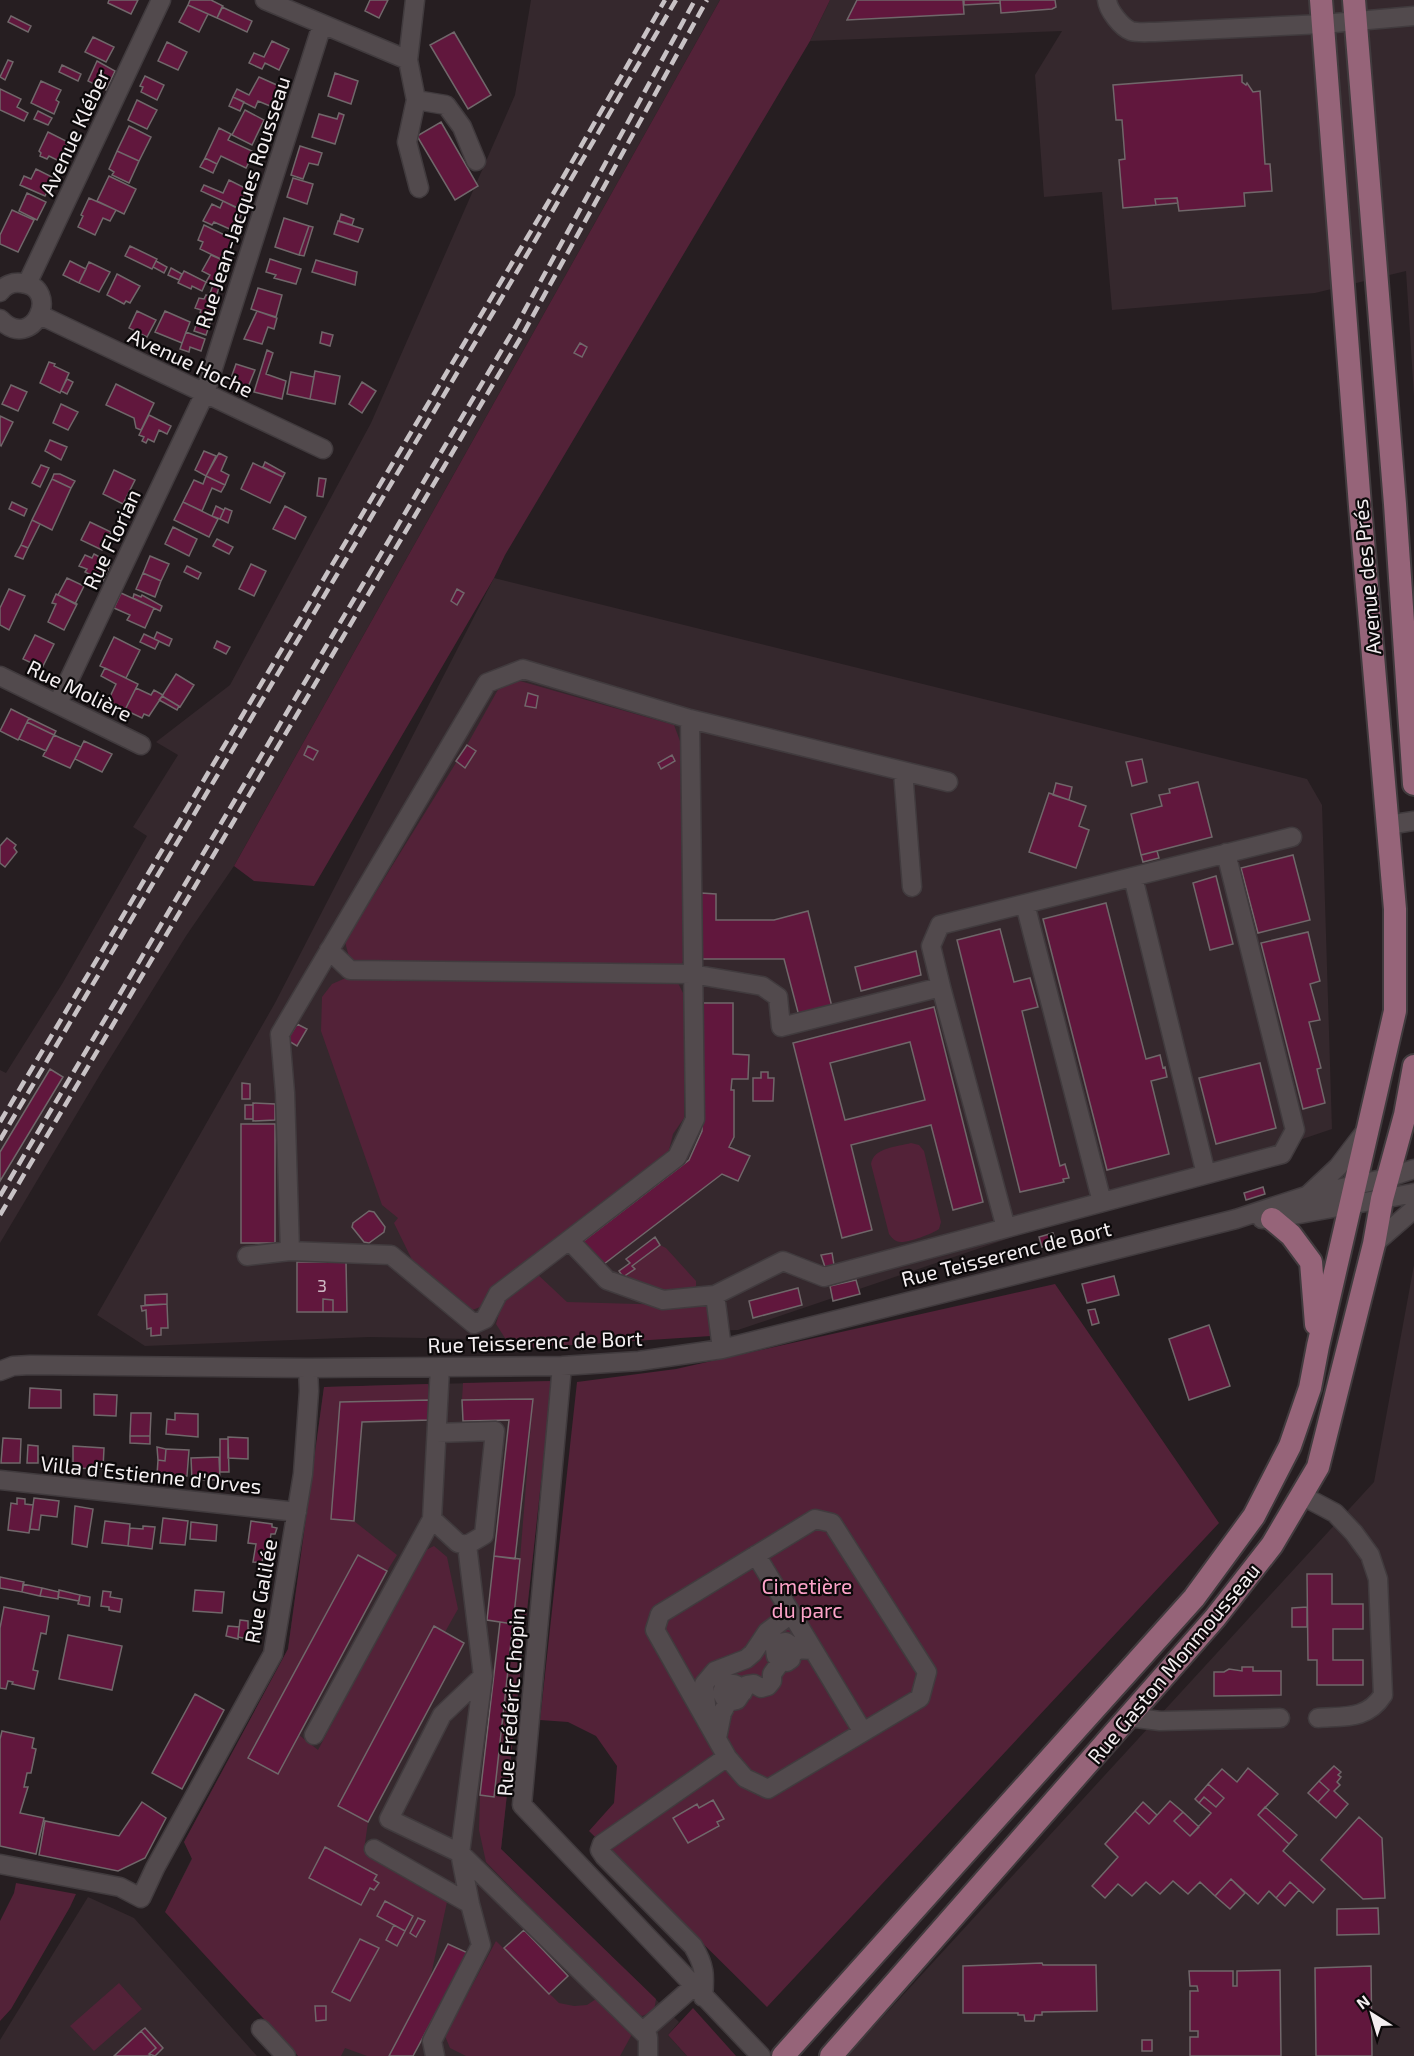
<svg xmlns="http://www.w3.org/2000/svg" width="1414" height="2056" viewBox="0 0 1414 2056" font-family="'Exo 2',sans-serif">
<rect width="100%" height="100%" fill="#261e21"/>
<!-- built -->
<path fill="#35282d" d="M531,0H720L234,866L186,936L101,1073L0,1243V1070L6,1073L62,984L147,836L133,827L178,755L156,742L230,685L371,423L515,95Z
M830,0H1414V397L1406,271L1315,293L1112,310L1102,192L1044,197L1035,75L1062,31L810,41Z
M494,578L1307,779L1322,805L1332,1129L738,1330L475,1339L369,1337L145,1346L97,1315L275,1003Z
M1414,1265V2056H847L1374,1482Z
M552,1381L501,1849L679,2022L668,2035L687,2056H324L175,1892L192,1858L184,1842L288,1649L324,1387Z
M88,1897L134,1918L257,2056H0V2040Z"/>
<!-- green -->
<path fill="#532238" d="M720,0H830L810,41L505,555L494,578L314,886L254,881L234,866Z
M520,681L674,725L680,741L683,960L681,967L362,968L349,957L345,942L467,745L500,686Z
M348,977L657,980L678,983L684,995V1118L673,1134L668,1154L499,1282L480,1307L470,1311L417,1270L394,1223L398,1218L382,1205L321,1031L322,997L332,984Z
M911,1143L919,1145L924,1151L941,1222L939,1229C932,1234 910,1242 901,1242C895,1242 892,1238 889,1234L871,1164C874,1147 897,1147 911,1143Z
M660,1245L666,1248L696,1281V1286C679,1299 640,1287 623,1277L634,1269L632,1266Z
M535,1272L567,1302L709,1306L711,1336L512,1349L496,1324L503,1300Z
M1055,1284L1219,1523L767,2007L589,1831L614,1803L617,1766L596,1736L568,1722L540,1720L577,1382L676,1369Z
M552,1381L501,1849L656,1999L654,2011L642,2016L628,2008L486,1862L479,1830L480,1795L494,1796L520,1559L533,1399L462,1400L463,1383Z
M428,1384L430,1400L340,1402L331,1519L354,1521L397,1555L387,1571L358,1555L249,1758L278,1774L299,1735L318,1750L422,1552L434,1546L447,1557L458,1609L445,1632L435,1626L368,1822L364,1850L447,1902L431,1975L389,2056H367L345,2048L341,2056H298L165,1912L192,1859L184,1842L288,1649L324,1387Z
M16,1883L76,1894L70,1907L11,2009L0,2021V1921L14,1893Z
M496,1941L559,2003L574,2006L587,2005L599,1997L630,2028L631,2036L620,2056H466L450,2048L445,2036Z
M119,1983L142,2009L94,2051L70,2026Z
M693,2008L736,2056H687L668,2035Z"/>
<!-- building -->
<path fill="#61173d" stroke="#70676a" stroke-width="1.5" fill-rule="evenodd" d="M109,0H138L131,14L108,3Z
M190,0H211L223,6L217,18L188,5Z
M370,0H388L379,18L365,11Z
M857,0H963L964,14L847,20Z
M964,0H1000V3L964,5Z
M1000,0H1055L1056,7L1052,9L1001,13Z
M188,5L208,14L199,32L179,22Z
M222,7L252,21L247,32L217,18Z
M11,16L31,26L28,32L8,22Z
M454,32L491,95L468,109L430,45Z
M93,37L114,47L106,62L85,52Z
M272,41L289,49L279,70L265,63L262,69L249,63L254,53L264,57Z
M167,42L187,52L178,70L158,61Z
M8,60L13,62L5,80L0,77Z
M97,61L115,71L106,90L88,81Z
M62,65L81,74L78,81L59,72Z
M335,73L358,81L351,104L328,96Z
M1242,75V82L1246,85L1247,83L1253,92L1260,91L1265,164H1270L1272,191L1244,193L1245,206L1179,211L1177,198L1155,199L1156,205L1123,208L1119,160L1125,159L1122,120H1116L1113,85Z
M145,76L164,85L157,100L141,92L143,87L140,86Z
M259,77L279,86L270,106L258,101L255,108L233,97L237,89L249,95Z
M41,81L61,90L56,100L59,102L54,114L31,103Z
M0,89L21,99L17,107L28,113L24,121L0,110Z
M233,97L244,102L240,111L229,106Z
M137,100L157,110L147,129L128,120Z
M245,110L264,120L252,145L232,135Z
M38,111L52,118L48,125L34,119Z
M339,113L344,115L335,144L312,137L319,114L337,119Z
M441,122L478,186L455,200L417,136Z
M129,126L151,137L139,161L117,151Z
M219,128L231,134L228,140L254,152L246,168L221,156L217,164L205,158Z
M48,132L68,142L59,161L49,156L47,159L40,156L41,153L39,151Z
M300,146L322,153L318,165L309,163L303,179L291,175Z
M117,151L139,161L129,183L112,175L114,172L109,169Z
M205,158L217,164L213,173L200,167Z
M36,169L54,178L45,196L20,185L24,176L31,179Z
M109,176L136,189L124,214L97,201Z
M293,178L313,184L307,204L287,197Z
M229,180L247,189L238,208L201,191L204,185L223,193Z
M27,193L46,202L37,220L19,211Z
M89,198L116,210L110,221L103,218L95,235L78,227L83,216L81,215Z
M1177,198L1178,203L1156,205L1155,199Z
M223,201L243,211L234,231L214,222L212,225L203,221L212,204L220,208Z
M12,210L34,220L18,252L0,244V235Z
M341,214L354,219L352,225L339,221Z
M284,218L309,226L299,255L275,247Z
M338,221L363,229L358,242L334,234Z
M204,225L233,239L223,260L200,249L203,242L198,240Z
M309,226L313,227L304,256L299,255Z
M130,246L157,259L152,269L125,256Z
M211,255L227,262L215,286L206,282L210,275L202,271Z
M270,259L301,269L296,284L274,278L276,275L266,272Z
M316,260L357,272L355,285L312,272Z
M70,261L86,269L79,283L63,275Z
M156,261L167,267L164,273L153,267Z
M89,262L110,272L99,292L79,283Z
M171,268L182,274L179,280L168,275Z
M184,271L206,282L202,291L192,286L191,289L178,283Z
M117,274L140,286L130,303L126,301L124,304L107,295Z
M213,285L219,288L215,299L218,300L206,335L194,331L201,310L195,308L199,298L204,299L206,295L209,296Z
M258,288L282,295L276,317L251,309Z
M137,311L156,320L147,337L129,328Z
M165,311L190,322L182,343L155,332Z
M257,311L277,318L274,329L268,327L262,344L244,339Z
M186,332L205,339L201,351L190,347L189,352L180,349Z
M322,332L333,335L330,346L320,343Z
M580,343L587,347L582,357L574,353Z
M267,350L273,353L266,374L286,381L282,399L254,392Z
M49,362L55,364L54,366L69,373L60,393L40,383Z
M236,364L255,370L248,387L230,381Z
M315,371L340,376L335,404L310,399Z
M291,372L314,377L310,399L287,394Z
M67,379L73,382L67,394L61,391Z
M362,382L376,391L362,413L349,404Z
M116,384L154,403L141,430L136,428L134,418L106,405Z
M11,385L27,392L18,411L2,404Z
M61,404L78,412L68,430L53,423Z
M149,415L171,426L167,434L159,430L154,442L148,439L146,443L142,441L144,437L139,435Z
M0,416L13,422L1,446L0,445Z
M50,440L67,447L61,460L45,451Z
M204,451L216,456L206,476L195,470Z
M219,453L227,457L221,471L229,475L225,485L206,476Z
M265,462L285,473L283,477L263,467Z
M253,463L283,477L270,503L241,489Z
M41,465L49,468L40,487L32,483Z
M114,470L135,480L123,504L103,494Z
M54,474H60L75,481L71,488L52,479Z
M206,476L225,485L221,492L212,488L202,511L183,502L194,480L203,484Z
M319,478L326,479L323,497L317,496Z
M52,479L71,488L52,530L32,520Z
M12,502L27,509L24,516L9,509Z
M183,502L218,519L209,537L174,520Z
M216,506L224,510L220,519L212,516Z
M285,506L306,517L295,539L273,529Z
M225,508L232,511L228,523L220,519Z
M32,520L40,524L28,548L21,545Z
M90,522L111,532L102,550L81,540Z
M173,527L197,539L189,556L165,544Z
M217,539L233,547L229,554L213,546Z
M21,545L28,548L23,559L15,556Z
M94,554L111,563L103,581L85,572L87,569L79,566L85,555L92,558Z
M150,556L169,564L161,581L143,573Z
M251,564L266,571L254,596L239,589Z
M187,566L201,573L198,579L184,572Z
M143,573L161,581L155,597L136,589Z
M67,578L84,586L75,604L58,595Z
M9,589L25,596L9,630L0,625V608Z
M457,589L464,593L457,605L451,601Z
M121,593L154,608L145,628L127,620L130,615L114,608Z
M56,594L77,604L64,630L48,622L56,604L52,603Z
M134,594L141,597L142,595L162,606L160,611L133,598Z
M157,632L172,639L169,646L154,639Z
M144,634L159,641L155,649L140,642Z
M35,635L54,644L42,668L23,659Z
M114,637L140,650L126,678L100,666Z
M217,641L230,647L226,654L214,648Z
M105,668L138,684L125,710L108,701L116,684L101,676Z
M176,674L194,685L180,707L162,696Z
M136,688L151,695L154,690L163,695L149,716L144,714L142,718L125,710Z
M528,693L538,696L536,708L525,706Z
M162,696L179,706L177,710L159,700Z
M11,709L29,718L18,740L0,731Z
M29,718L56,731L54,735L27,722Z
M27,722L54,735L46,751L19,739Z
M54,735L81,747L70,768L43,756Z
M84,741L112,754L102,772L75,759Z
M467,745L476,751L465,768L456,761Z
M308,746L318,751L313,760L304,755Z
M672,755L675,761L661,769L658,763Z
M1142,759L1147,782L1132,786L1126,762Z
M1198,782L1212,837L1141,855L1131,814L1162,806L1159,795L1170,793L1169,789Z
M1056,783L1072,787L1069,800L1053,795Z
M1049,793L1086,806L1079,826L1089,830L1076,868L1029,852Z
M7,838L16,845L14,848L17,852L5,867L0,863V846Z
M1157,851L1159,858L1143,862L1141,855Z
M1293,855L1310,920L1258,933L1241,868Z
M1216,876L1233,944L1210,950L1193,883Z
M701,893L716,894V920H774L808,911L832,1007L799,1016L784,959H701Z
M1106,903L1146,1059L1160,1055L1163,1068L1165,1067L1167,1077L1151,1081L1169,1154L1107,1170L1043,919Z
M1000,929L1014,982L1030,978L1038,1007L1022,1011L1060,1166L1065,1164L1069,1178L1063,1179L1064,1182L1020,1192L957,940Z
M1308,932L1320,981L1310,984L1320,1020L1309,1022L1321,1068L1317,1069L1325,1103L1303,1109L1261,943Z
M916,951L921,975L861,991L855,967Z
M702,1003H733V1054L749,1055L748,1079H732L731,1090H734V1137L729,1147L750,1156L738,1181L722,1174L600,1267L581,1243L689,1160L702,1131Z
M934,1007L983,1202L953,1210L931,1125L851,1145L872,1230L842,1238L793,1043ZM910,1042L925,1100L845,1120L830,1063Z
M297,1024L307,1029L297,1046L287,1040Z
M1260,1063L1276,1128L1216,1144L1199,1078Z
M50,1069L63,1077L0,1181V1152Z
M761,1072H768V1078H774L773,1101H753V1078H761Z
M242,1083L250,1084V1099H242Z
M253,1103L275,1104V1120L253,1121Z
M245,1105H253V1119H245Z
M241,1124H275V1243H241Z
M1263,1187L1265,1194L1246,1200L1244,1193Z
M369,1211L374,1212L385,1227L384,1232L369,1243L364,1242L352,1227L353,1223Z
M1053,1233L1056,1243L1042,1247L1039,1237Z
M655,1237L660,1245L632,1266L635,1269L623,1277L619,1271L630,1263L626,1259Z
M832,1253L834,1265L825,1267L821,1255Z
M297,1262H346L347,1312H333V1300L323,1299V1312H297Z
M1114,1276L1119,1295L1087,1303L1082,1284Z
M856,1280L860,1294L833,1301L830,1286Z
M798,1288L802,1305L753,1318L749,1301Z
M167,1294V1304L145,1305V1295Z
M323,1299L333,1300V1312H323Z
M167,1304L168,1328H161V1335L151,1336V1328L147,1329L146,1310L142,1311L141,1306Z
M1095,1309L1099,1323L1092,1325L1088,1310Z
M1209,1325L1230,1386L1189,1400L1169,1339Z
M30,1388L61,1390V1408H29Z
M94,1394L117,1395L116,1416L94,1415Z
M533,1399L515,1559L494,1556L509,1420L463,1421L462,1400Z
M430,1400V1420L362,1422L354,1521L331,1519L340,1402Z
M131,1413H151L150,1436H130Z
M175,1413L198,1414V1437L166,1434L167,1419L175,1420Z
M130,1436H150V1444L130,1443Z
M228,1437L248,1438V1459L228,1458Z
M3,1438L21,1439L20,1463H1Z
M220,1439H228L229,1472H220Z
M28,1445L38,1446V1463H27Z
M73,1446L104,1448L103,1469L73,1468Z
M157,1447L166,1449L165,1461L158,1460Z
M166,1449L189,1450L187,1476L157,1475L158,1460L165,1461Z
M219,1457L220,1480H192L191,1458Z
M17,1498L25,1499V1504L33,1505L29,1533L8,1530L11,1503L17,1504Z
M34,1498L59,1501L57,1517L41,1515L39,1530L30,1529Z
M75,1506L93,1509L87,1547L72,1544Z
M163,1518L188,1521L185,1545L160,1543Z
M105,1521L130,1524L128,1546L102,1543Z
M251,1521L272,1524V1527L277,1528L275,1534H271L267,1558L263,1557L262,1563L253,1562L256,1544L248,1543Z
M191,1522L217,1525L216,1541L190,1539Z
M143,1526L155,1527L152,1549L128,1546L130,1528L143,1529Z
M358,1555L387,1571L278,1774L248,1758Z
M494,1556L520,1559L513,1624L487,1620Z
M1307,1574H1332V1604H1363V1629H1333V1660H1363V1685H1317V1660H1308Z
M0,1577L24,1582L22,1592L0,1588Z
M23,1584L42,1588L40,1596L22,1592Z
M42,1588L59,1592L58,1599L40,1596Z
M59,1590L80,1595L79,1601L58,1597Z
M195,1590L224,1592L222,1613L193,1611Z
M103,1591L111,1592L110,1597L122,1599L120,1612L109,1610V1607L101,1606Z
M80,1595L90,1597L89,1606L78,1604Z
M4,1607L49,1616L46,1634L41,1633L33,1670L38,1671L34,1689L12,1684L13,1682L8,1681L6,1689L0,1688V1628Z
M1307,1607V1627H1292V1608Z
M240,1620L248,1621V1629L259,1632L257,1641L238,1637Z
M500,1622L513,1624L494,1797L480,1795Z
M228,1626L239,1627L238,1639L226,1636Z
M434,1626L464,1643L368,1822L338,1806Z
M68,1635L122,1646L112,1690L59,1679Z
M1242,1667H1253V1671H1281V1695L1214,1696V1672H1224L1229,1669L1242,1671Z
M195,1694L224,1710L182,1789L152,1773Z
M2,1731L34,1738L32,1748L36,1749L31,1773H27L24,1787H28L20,1813L44,1818L36,1854L0,1846V1739Z
M1334,1766L1341,1772L1338,1775L1341,1777L1337,1782L1340,1785L1334,1791L1348,1804L1336,1818L1318,1802L1329,1790L1319,1781Z
M1248,1768L1278,1794L1258,1815L1289,1844L1283,1851L1325,1889L1313,1903L1290,1882L1276,1898L1269,1891L1258,1904L1231,1879L1215,1896L1200,1882L1188,1894L1173,1881L1160,1894L1146,1882L1132,1896L1118,1884L1105,1898L1092,1886L1118,1857L1105,1844L1135,1811L1149,1824L1170,1801L1183,1812L1174,1821L1190,1836L1211,1813L1199,1803L1204,1797L1216,1807L1224,1798L1208,1784L1222,1769L1237,1782Z
M1319,1781L1329,1790L1318,1802L1308,1793Z
M1208,1784L1224,1798L1216,1807L1204,1797L1199,1803L1195,1799Z
M713,1800L724,1819L717,1822L719,1826L688,1843L673,1818L697,1804L699,1808Z
M142,1802L166,1818L145,1858L118,1871L39,1855L45,1821L119,1836Z
M1143,1802L1157,1815L1149,1824L1135,1811Z
M1265,1807L1297,1835L1289,1844L1258,1815Z
M1183,1812L1199,1827L1190,1836L1174,1821Z
M1359,1817L1382,1838L1385,1898L1363,1899L1321,1860Z
M325,1847L377,1875L374,1880L379,1883L374,1890L370,1888L361,1905L309,1878Z
M1231,1879L1245,1893L1230,1909L1215,1896Z
M1290,1882L1299,1890L1285,1906L1276,1898Z
M385,1901L413,1916L405,1931L377,1916Z
M1378,1908L1379,1934L1337,1935V1909Z
M418,1918L425,1921L416,1937L410,1933Z
M394,1925L405,1931L397,1946L386,1940Z
M524,1930L568,1976L549,1994L504,1948Z
M360,1939L379,1948L350,2001L332,1992Z
M448,1944L468,1953L413,2056H389Z
M1042,1963L1043,1965H1096L1097,2011L1042,2012V2015H1035L1034,2021H1025L1024,2015H1018V2013H963V1966Z
M1371,1966L1372,2056H1316L1315,1968Z
M1280,1970L1281,2056H1190V2037H1198V2031H1190V1991H1198L1197,1986H1190L1189,1971H1233V1986H1237V1971Z
M315,2006H326V2020L316,2021Z
M145,2028L163,2048L155,2056L149,2054L156,2048L141,2031Z
M141,2031L156,2048L149,2054L150,2056H114Z
M1142,2040H1152V2051H1142Z"/>
<g fill="none" stroke-linecap="round" stroke-linejoin="round">
<!-- minor casing -->
<g stroke="#413b3e" stroke-width="21">
<path id="minor" d="M265,0L408,60
M415,0L408,60L416,100L407,142L419,188
M1107,0C1108,10 1121,27 1131,31C1137,33 1148,32 1155,32L1323,24L1414,16
M416,100L446,105L462,127L476,161
M27,284L161,0
M0,292C5,285 13,282 21,283C63,287 33,354 0,319
M40,315L323,449
M0,676L141,745
M58,703L205,393L322,25
M690,719L948,782
M903,771L912,887
M1388,825L1414,821
M1133,877L1206,1174
M1025,904L1102,1202
M329,950L350,970L692,974L762,986L778,997L781,1027L941,987L931,946L940,925L1292,837
M941,987L1006,1228
M1307,1196L1338,1167L1367,1129
M1262,1219H1272L1414,1193
M569,1240L498,1294L485,1319L474,1324L391,1255L290,1251L285,1093L280,1034L487,683L523,669L690,719L695,1119L677,1157L569,1240L607,1280L663,1300L715,1295L722,1349
M1374,1244L1414,1209
M247,1256L290,1251
M715,1295L783,1261L824,1277L1282,1154L1295,1130L1226,853
M562,1366L522,1805L761,2056
M0,1371L13,1366L30,1365L308,1368L562,1366L639,1361L722,1349L1236,1219L1306,1196L1387,1178L1414,1169
M0,1480L297,1512
M1301,1495L1335,1513L1354,1533L1370,1555L1378,1579L1383,1695C1367,1720 1344,1716 1318,1718
M432,1519L458,1543L467,1545L484,1535L495,1431L437,1433
M467,1545L483,1676L442,1715L389,1819L460,1853L483,1676
M756,1555L863,1732
M782,1660L776,1656L775,1649L779,1643L786,1642L792,1646L793,1653
M728,1702C713,1689 733,1674 743,1692
M707,1714L704,1684L715,1671L746,1659L753,1653L767,1632L791,1614
M1129,1717L1160,1721L1280,1718
M314,1735L432,1519L440,1367
M717,1738L722,1713L728,1702L737,1700L747,1685L754,1684L761,1688L768,1686L772,1681V1674L782,1660L787,1662C794,1657 788,1662 792,1655C797,1647 806,1650 813,1650
M374,1849L470,1904
M460,1853L648,2037V2056
M0,1864L120,1887L141,1898L155,1868L273,1654L303,1474L309,1391L308,1368
M703,1997C705,1975 705,1966 693,1946L604,1856L600,1850L602,1844L727,1757L745,1778L768,1789L920,1698L927,1672L832,1523L815,1519L660,1614L655,1630L727,1757
M261,2029L286,2056
M643,2031L693,1987
M435,2056L432,2041L481,1945L470,1904L460,1853"/>
</g>
<!-- major casing -->
<g stroke="#413b3e" stroke-width="26">
<path id="major" d="M1354,0L1395,504L1414,784
M1272,1219L1291,1235L1311,1262L1316,1324
M783,2056L1194,1598L1254,1516L1290,1446L1310,1388L1318,1346L1395,1011V909L1360,506L1321,0
M831,2056L1215,1618L1272,1545L1318,1467L1374,1244L1382,1199L1405,1115L1414,1066"/>
</g>
<!-- minor -->
<use href="#minor" stroke="#524a4d" stroke-width="18"/>
<!-- major -->
<use href="#major" stroke="#966479" stroke-width="22"/>
<!-- rail -->
<path stroke="#c8c2c5" stroke-width="4.5" stroke-dasharray="12 6" stroke-linecap="butt" d="M0,1122L565,174L665,0
M0,1140L494,311L676,0
M0,1196L516,326L695,0
M0,1215L524,332L707,0"/>
</g>
<g text-anchor="middle" dominant-baseline="central" stroke-width="4.5" stroke-linejoin="round" paint-order="stroke">
<!-- number labels -->
<g font-size="18" fill="#cfb9c4">
<text x="322" y="1285">3</text>
</g>
<!-- street labels -->
<g font-size="21" fill="#f4eff1" stroke="#0c090a">
<text transform="translate(74 132) rotate(-65)">Avenue Kléber</text>
<text transform="translate(242 202) rotate(-72)">Rue Jean-Jacques Rousseau</text>
<text transform="translate(191 362) rotate(25)">Avenue Hoche</text>
<text transform="translate(111 539) rotate(-65)">Rue Florian</text>
<text transform="translate(1366 577) rotate(-95)">Avenue des Prés</text>
<text transform="translate(80 690) rotate(26)">Rue Molière</text>
<text transform="translate(1006 1253) rotate(-14)">Rue Teisserenc de Bort</text>
<text transform="translate(535 1341) rotate(-2)">Rue Teisserenc de Bort</text>
<text transform="translate(151 1474) rotate(6)">Villa d'Estienne d'Orves</text>
<text transform="translate(260 1591) rotate(-80)">Rue Galilée</text>
<text transform="translate(1173 1663) rotate(-50)">Rue Gaston Monmousseau</text>
<text transform="translate(510 1702) rotate(-86)">Rue Frédéric Chopin</text>
</g>
<!-- park labels -->
<g font-size="21" fill="#fda3c9" stroke="#0c090a">
<text x="807" y="1585">Cimetière<tspan x="807" dy="24">du parc</tspan></text>
</g>
</g>
<!-- north arrow -->
<g transform="translate(1372 2014) rotate(323)" stroke="#0c090a" stroke-width="4.5" paint-order="stroke">
<path d="M0-4.5L10 22L0 15L-10 22Z" fill="#f4eff1"/>
<text y="-9" font-size="16" font-weight="bold" text-anchor="middle" fill="#f4eff1">N</text>
</g>
</svg>
